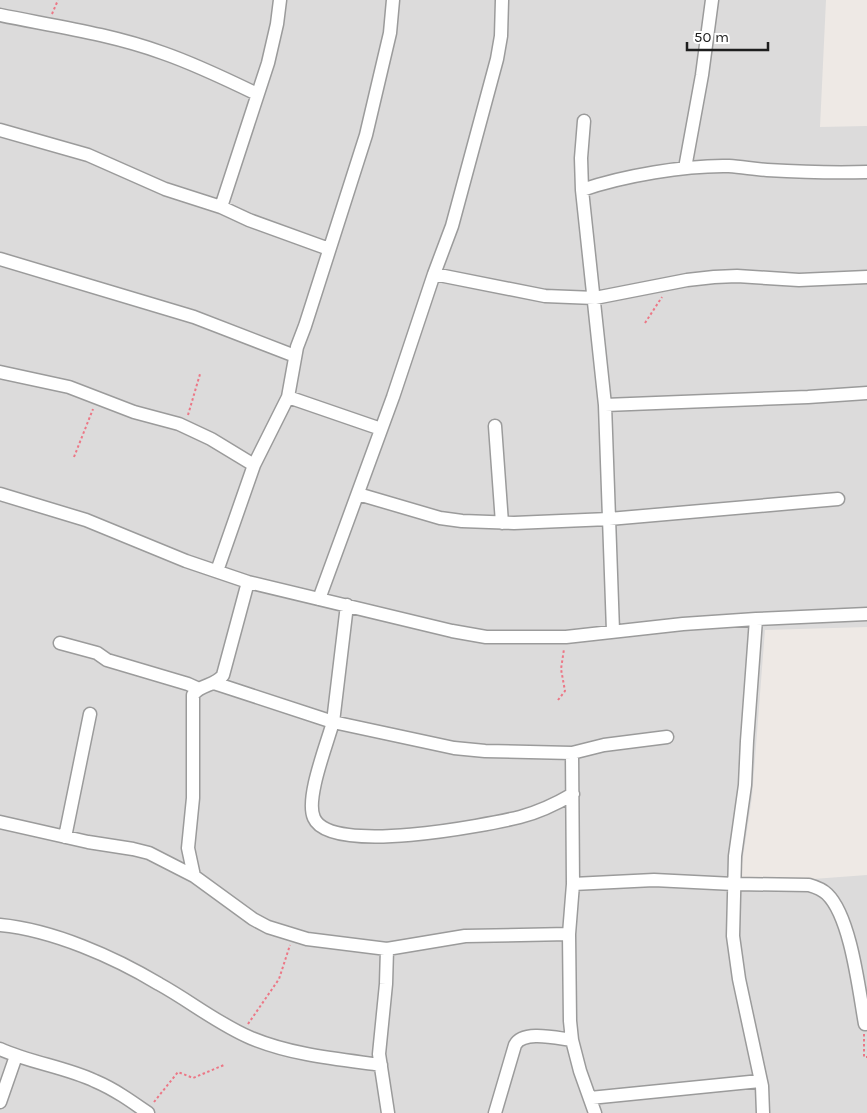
<svg xmlns="http://www.w3.org/2000/svg" width="867" height="1113" viewBox="0 0 867 1113" font-family="Karla,sans-serif">
<rect width="100%" height="100%" fill="#eee9e5"/>
<!-- residential -->
<path fill="#dcdbdb" d="M0,0H826L820,127L867,126V627L765,630L752,797L740,877L813,879L867,875V1113H0Z"/>
<g fill="none" stroke-linecap="round" stroke-linejoin="round">
<!-- minor casing -->
<g stroke="#9b9b9b" stroke-width="15">
<path id="minor" d="M0,15C54,26 111,34 163,53C195,64 226,79 257,94
M584,121L581,158L582,190L605,405L613,631
M0,130L88,155L165,189L221,207L249,220L329,249
M685,168L702,75L712,0
M582,190C622,176 686,165 729,166C742,167 754,169 767,170C801,172 834,173 867,172
M221,207L268,63L277,24L280,0
M0,259L194,317L295,356
M434,274L545,296L595,298L687,280L714,277L737,276L799,280L867,277
M0,372L69,387L134,412L179,424L211,439L254,465
M288,397L381,429
M605,405L808,397L867,393
M495,426L502,523
M0,494L86,520L186,561L248,582L452,631L486,637H566L683,624L756,619L867,614
M358,494L440,518L462,521L514,523L609,519L838,499
M217,571L254,465L288,397L297,347L305,326L366,135L390,33L393,0
M319,599L393,397L434,274L452,226L497,59L501,36L502,0
M347,605L333,722L454,748L485,751L572,753
M756,619L747,741L745,785L735,856L733,936L739,979L762,1086L763,1113
M60,643L97,653L107,660L188,684L199,689
M214,683L333,722C327,744 305,799 314,818C330,856 487,825 520,817C539,812 556,804 573,794
M0,822L88,842L133,849L149,853L194,876L253,919L268,927L307,939L387,949
M65,837L90,714
M194,876L188,848L193,798V695C200,684 216,686 223,675L248,582
M573,884L654,880L734,884L809,885C816,887 822,889 827,894C851,917 859,991 865,1024
M0,925C53,930 114,957 159,984C190,1001 218,1024 251,1038C292,1055 337,1059 381,1065
M0,1049C31,1063 65,1067 95,1081C114,1089 131,1101 148,1113
M590,1098L760,1081
M0,1102L16,1056
M388,1113L379,1054L386,984L387,949L465,936L569,934
M495,1113L515,1045C523,1030 556,1038 572,1040
M595,1113L580,1071L572,1040L570,1021L569,934L573,884L572,753L604,745L667,737"/>
</g>
<!-- path -->
<path stroke="#ec7786" stroke-width="2" stroke-dasharray="2.5 2.5" stroke-linecap="butt" d="M52,14L58,0
M645,323L662,297
M188,415L200,374
M74,457L93,409
M558,700L565,691L561,669L564,649
M248,1024L279,979L290,945
M864,1034V1057H867
M154,1102L178,1072L193,1078L224,1065"/>
<!-- minor -->
<use href="#minor" stroke="#fff" stroke-width="12"/>
</g>
<!-- scale -->
<path d="M687 42v8h81v-8" fill="none" stroke="#1e1e1e" stroke-width="2.5"/>
<text x="694" y="42" font-size="15" fill="#1e1e1e" stroke="#ffffff" stroke-width="4" paint-order="stroke">50 m</text>
</svg>
